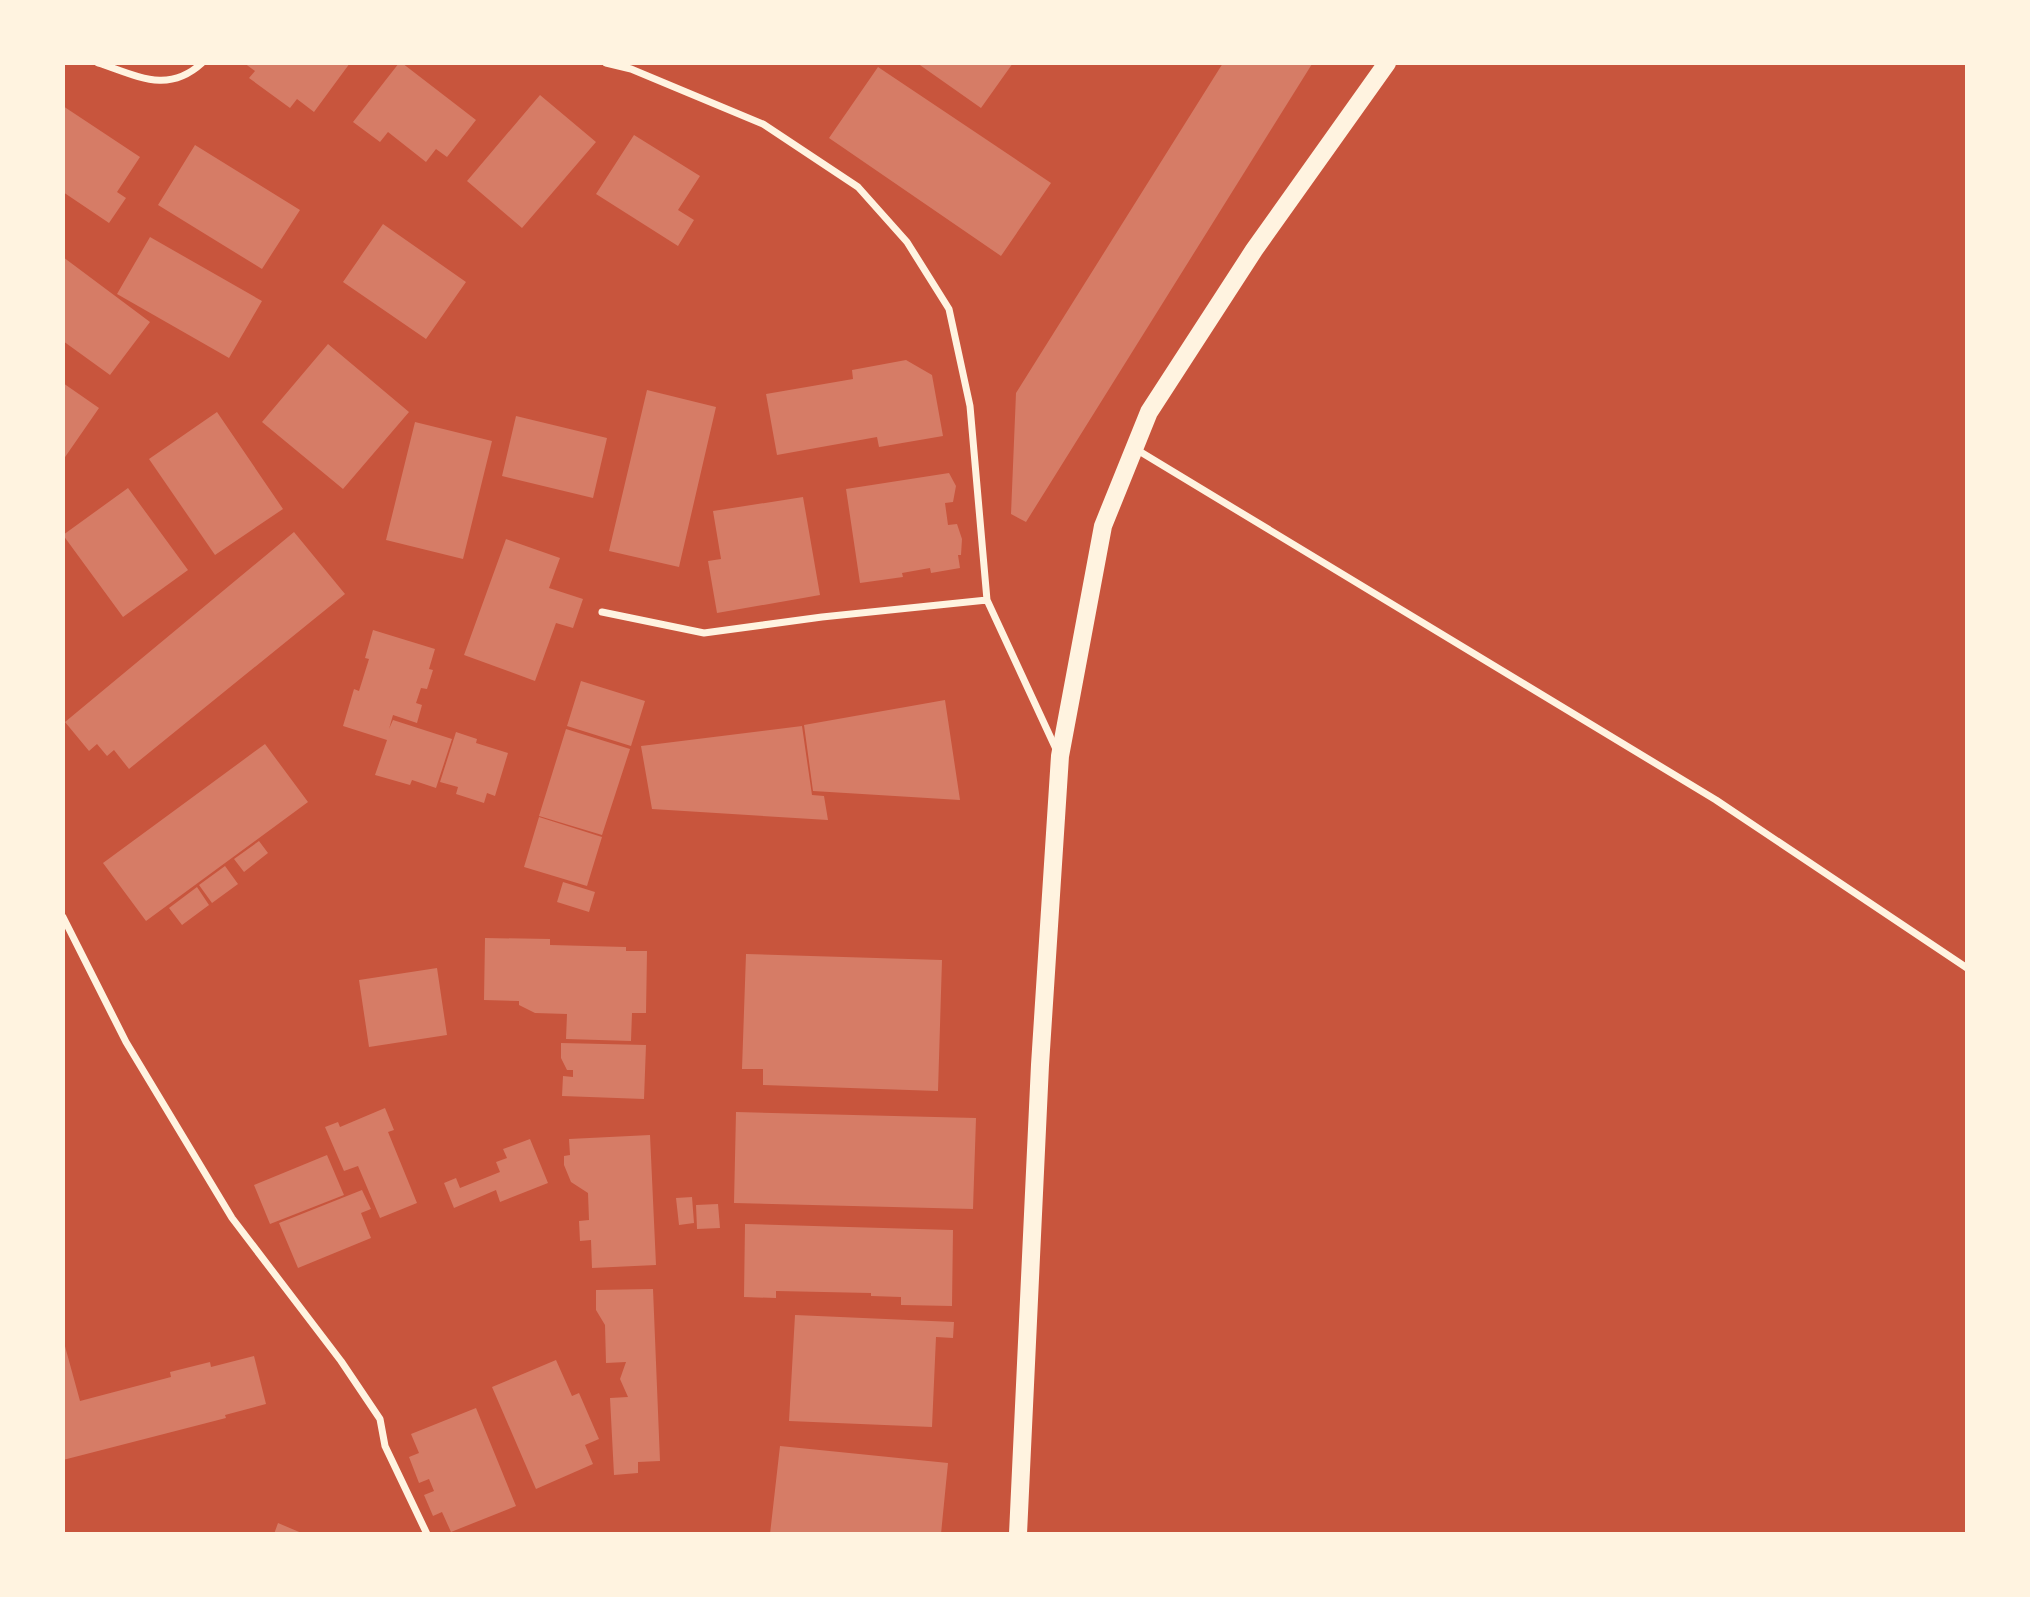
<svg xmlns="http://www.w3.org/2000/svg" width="2030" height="1597" viewBox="0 0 2030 1597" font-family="'Noto Sans',sans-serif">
<rect width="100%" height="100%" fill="#c8553d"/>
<!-- building -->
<path fill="#d67c66" d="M244,63H350L314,112L297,99L290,108L249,78L255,71Z
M399,63H402L476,120L447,157L436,149L426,162L388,132L380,142L353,122Z
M917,63H1013L981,108Z
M1223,63L1312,64L1026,522L1011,514L1016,393Z
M878,67L1051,183L1001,256L829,138Z
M540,95L596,142L522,228L467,181Z
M63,106L140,157L117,192L126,198L109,223L63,192Z
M634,135L700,176L678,210L694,220L678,246L596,194Z
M195,145L300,210L262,269L158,205Z
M383,224L466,282L426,339L343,282Z
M150,237L262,301L229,358L117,294Z
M63,257L150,322L110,375L63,341Z
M328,344L409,412L343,489L262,422Z
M906,360L932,375L943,436L879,447L877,437L777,455L766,394L853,379L852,370Z
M63,383L99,408L63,460Z
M647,390L716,407L679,567L609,551Z
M217,412L283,509L215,555L149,459Z
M516,416L607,438L593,498L502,476Z
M415,422L492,441L463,559L386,540Z
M949,473L956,486L953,502L945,503L948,525L957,524L962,539L961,555H958L960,568L931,573L930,568L902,573L903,577L860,583L846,489Z
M128,488L188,570L123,617L63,535Z
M803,497L820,595L717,613L708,561L721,559L713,511Z
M294,532L345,594L129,769L114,750L107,756L97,744L89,751L65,722Z
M506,539L560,558L549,588L583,599L573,628L556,623L535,681L464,655Z
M373,630L435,649L429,669L433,670L427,689L421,688L416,703L422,705L417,723L393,715L389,729L393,720L452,739L436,788L412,780L410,785L375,775L387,740L343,726L354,689L359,691L369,659L365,658Z
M581,681L645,701L631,746L567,726Z
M945,700L960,800L813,791L804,725Z
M802,726L812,795L824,796L828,820L652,809L641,746Z
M566,729L630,749L602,835L539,816Z
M456,732L477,739L476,743L508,753L495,796L487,793L484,803L456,794L458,787L440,782Z
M265,744L308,802L146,921L103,863Z
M539,817L602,837L587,886L524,867Z
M259,841L268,853L244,872L234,859Z
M225,866L238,884L212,903L199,885Z
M563,882L595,892L589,912L557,902Z
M197,887L209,905L182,925L169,908Z
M485,938L550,939V945L626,947V951H647L646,1013H632L631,1041L566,1039L567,1014L535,1013L519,1005V1001L484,1000Z
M746,954L942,960L938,1091L763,1085V1069H742Z
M437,968L447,1035L369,1047L359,980Z
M561,1043L646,1045L644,1099L562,1096L563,1076L573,1077V1070H567L561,1058Z
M385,1108L394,1130L388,1132L417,1203L380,1218L358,1166L344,1171L325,1127L338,1122L340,1127Z
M736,1112L976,1118L973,1209L734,1203Z
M650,1135L656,1265L592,1268L591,1240L580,1241L579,1221L589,1220L588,1193L571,1182L564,1165V1156L570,1155L569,1139Z
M530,1139L548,1183L500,1202L496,1190L454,1208L444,1183L456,1178L460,1188L500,1172L496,1162L507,1158L503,1149Z
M327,1155L344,1195L270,1224L254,1185Z
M362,1190L371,1209L361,1213L371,1238L298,1268L279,1223Z
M692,1197L694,1223L679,1225L676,1198Z
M718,1204L720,1228L697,1229L696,1205Z
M745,1224L953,1230L952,1306L901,1305V1297L871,1296V1293L776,1291V1298L744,1297Z
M653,1289L660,1461L638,1462V1473L614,1475L610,1398L628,1397L620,1379L626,1362L606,1363L605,1325L596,1310V1290Z
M795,1315L954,1322L953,1338L936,1337L932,1427L789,1421Z
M63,1339L80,1401L171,1377L170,1372L210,1362L211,1367L254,1356L266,1404L225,1415L226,1418L63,1460Z
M556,1360L572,1396L579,1393L599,1439L585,1445L593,1464L536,1489L492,1387Z
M476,1408L516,1506L451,1532L442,1512L433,1516L424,1495L434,1491L429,1479L419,1483L409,1457L419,1453L411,1434Z
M780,1446L948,1463L941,1534H770Z
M278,1523L304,1534H274Z"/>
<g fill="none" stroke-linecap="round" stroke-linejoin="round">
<!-- minor -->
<path stroke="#fff3e0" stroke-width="7" d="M98,63C136,75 167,95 202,63
M606,63L631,69L763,124L858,187L907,242L949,309L970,406L987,600L1056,749
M1134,448L1716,800L1967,968
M602,612L704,633L822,617L987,600
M63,917L126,1042L232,1218L341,1361L380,1419L385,1446L427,1534"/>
<!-- primary -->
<path stroke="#fff3e0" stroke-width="18" d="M1018,1534L1040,1065L1060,756L1103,526L1149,412L1254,250L1387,63"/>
</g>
<!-- border -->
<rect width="2030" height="1597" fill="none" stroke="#fff3e0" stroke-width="130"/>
</svg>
